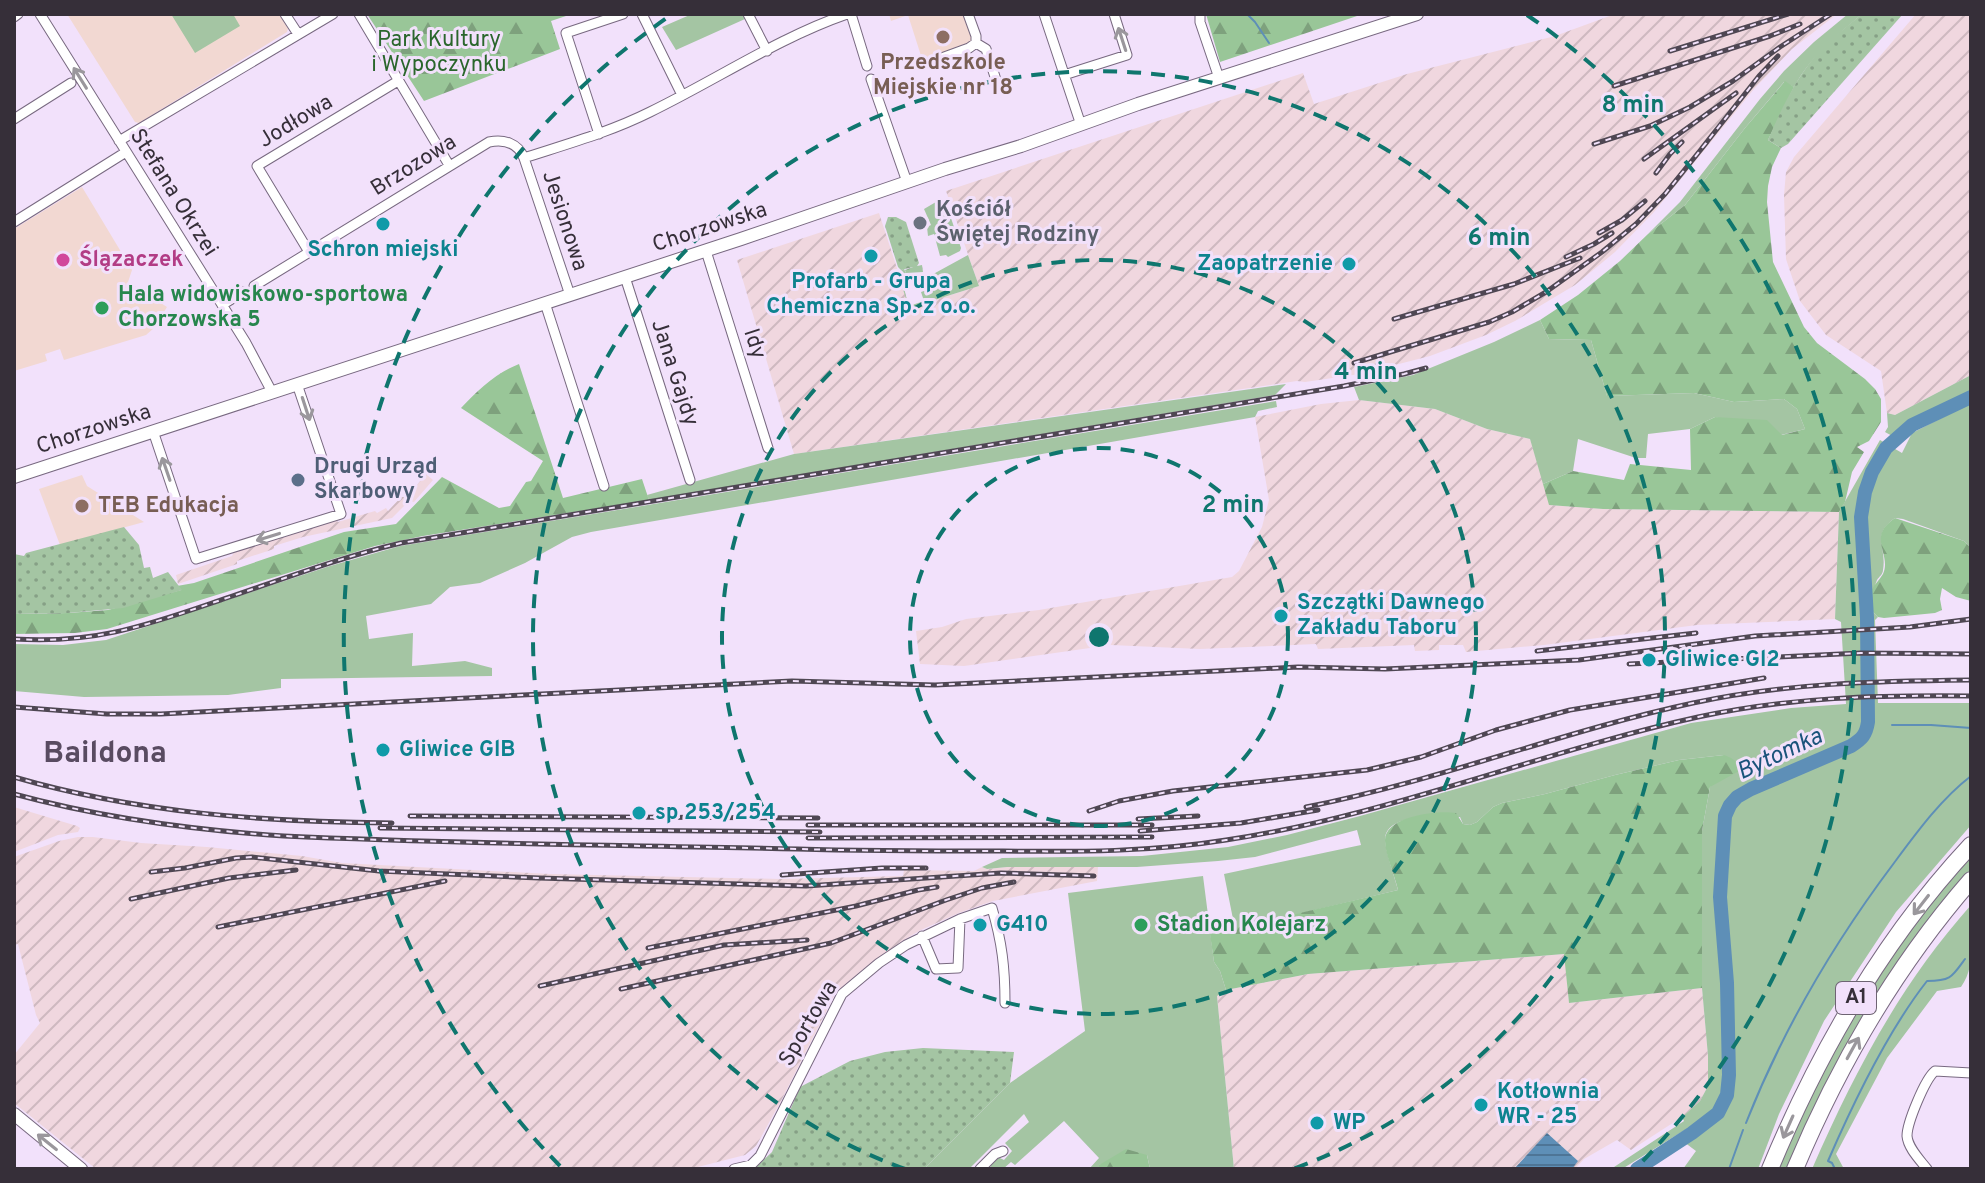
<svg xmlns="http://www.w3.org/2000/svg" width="1985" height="1183" viewBox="0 0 1985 1183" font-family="Overpass,sans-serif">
<defs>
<pattern id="industrial-furrows" width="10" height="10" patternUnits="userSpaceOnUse" patternTransform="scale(2)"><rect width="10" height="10" fill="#f0d7df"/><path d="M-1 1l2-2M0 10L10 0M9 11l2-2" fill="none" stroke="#ceb9c0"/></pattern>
<pattern id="forest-firs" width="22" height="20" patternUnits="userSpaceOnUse" patternTransform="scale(2)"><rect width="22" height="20" fill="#99c698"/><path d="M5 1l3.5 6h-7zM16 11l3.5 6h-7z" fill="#7ea17d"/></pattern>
<pattern id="garden-dots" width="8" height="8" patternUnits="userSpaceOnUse" patternTransform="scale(2)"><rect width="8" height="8" fill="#a4c5a3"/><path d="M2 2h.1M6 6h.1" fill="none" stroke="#86a086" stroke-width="1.8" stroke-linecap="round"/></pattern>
<pattern id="water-rules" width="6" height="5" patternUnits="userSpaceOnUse" patternTransform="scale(2)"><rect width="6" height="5" fill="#5e8fb7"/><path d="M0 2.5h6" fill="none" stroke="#4e7596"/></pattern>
</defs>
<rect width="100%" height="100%" fill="#f2e1fb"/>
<!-- industrial -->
<path fill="url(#industrial-furrows)" d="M1615,14H1837L1792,49L1754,89L1654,212L1615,252L1575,285L1515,321L1486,335L1430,356L1360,374L1305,382L1297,381L794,454L737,260L879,213L910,308L979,286L946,191L1303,73L1314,104L1407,74L1555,36Z
M1916,14H1971V375L1895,415L1887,413L1881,371L1826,335L1800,301L1786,259L1784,195L1786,172L1794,157Z
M1359,400L1435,409L1487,429L1530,439L1550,505L1603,509L1839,512L1835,619L1697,625L1544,645L1466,652L1463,645H1439V650L1415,651L1414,645L1318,649L1316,644L1200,649L1111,645L964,666L920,664L916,631L942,627L966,619L1039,610L1232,577L1239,571L1262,527L1269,500L1255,417L1321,404Z
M426,474L433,480L414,502L409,501L392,518L303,537L274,546V549L237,561V564L178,584L176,575L232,556L234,552L318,524L319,526L336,520L338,522L375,511L377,513L386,508L388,511L401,497H407Z
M14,807L77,826L80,828L78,832L58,835L14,852Z
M78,837H93L141,843L207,847L302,856L342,863L550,874L781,879L903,876L904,870L974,871L982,867L987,869L1007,867H1098L1097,881L993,901L959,913L921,930L904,940L853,978L836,992L780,1103L756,1146L745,1155L690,1169H96L14,1103V1055L40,1023L36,1015L18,944L14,945V857L59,841Z
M1565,954L1569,1003L1702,988L1708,1056V1086L1700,1101L1682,1117L1631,1150L1617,1140L1584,1159L1575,1169H1234L1217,996L1226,990L1308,974Z"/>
<!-- education -->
<path fill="#f2d8d2" d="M67,14H279L288,28L287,32L139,123L135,122Z
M889,14H965L971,31V43L970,46L923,62L908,15L891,21Z
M82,187L132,270L128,282L167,307L154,328L146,335L64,360L60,349L45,354L47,361L14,371V229Z
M82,475L87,486L144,522L60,545L39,489Z"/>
<!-- green -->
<path fill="#a4c5a3" d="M171,14H233L240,26L195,53Z
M692,14H743L745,19L676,50L662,27Z
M1848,14H1862C1835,37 1812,55 1794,87L1784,82L1745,128L1685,205L1648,234L1680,202L1760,99L1784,71L1814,42Z
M941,199L947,206L961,248L960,251L948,257L946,255L940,256L934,234L928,236L927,227L931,225L924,209Z
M968,255L979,286L909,308L897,271L904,269L906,273L912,274C900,283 905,292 909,306L924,301L921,292L930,289L926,278Z
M1540,320L1549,339L1591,340L1607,396L1694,393L1734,402L1784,399L1797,409L1805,429L1781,435L1715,417L1690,429L1648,434L1646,458H1636L1578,439L1573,471L1543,484L1530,439L1487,429L1435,409L1359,400L1354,387L1413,375L1494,342Z
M1971,375V392L1904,426L1894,437L1885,432L1888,427L1887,413L1895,415Z
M1286,384L1275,395L649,500L647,495L794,454Z
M1276,401L1277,407L1258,411L1255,417L591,532L572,537L525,563L480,583L450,587L431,604L366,616L369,639L413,633L412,666L465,661L492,668V676L281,679V688L228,695L84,697L14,691V644L63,645L106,640L330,566L400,546Z
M1971,403V548L1964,541L1903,519L1895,518C1871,534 1887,548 1883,570C1883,574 1879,577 1877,580C1873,589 1874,603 1873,612L1878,617L1875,620L1878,703H1971V825L1896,912L1824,1021L1779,1114L1758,1169H1683L1696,1151L1684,1142L1695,1137L1688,1128L1622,1169H1611L1684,1121L1682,1117L1700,1101L1708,1086V1056L1702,988V831L1710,787L1724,755L1679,760L1615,775L1545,794L1502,803L1493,807L1477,822L1470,825L1463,824L1460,817C1441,817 1386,812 1385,839C1385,850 1395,878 1398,890L1235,929L1224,874L1361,845L1357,830L1255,857L1218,861L1137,867H1007L987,869L982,867L1002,858L1142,856L1228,847L1287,835L1360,816L1691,723L1791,708L1846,704L1841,622L1835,619L1839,512L1880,440L1902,453L1912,433Z
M1971,856V869C1891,957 1832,1059 1787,1169H1778C1826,1053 1887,950 1971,856Z
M1203,876L1214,962L1220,971L1226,990L1217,996L1234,1169H1150L1147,1155L1099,1165V1169H1089L1099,1158L1064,1121L1015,1165L1011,1162L1003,1169H993L990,1166L998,1157L1004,1160L1012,1151L1005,1143L1029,1122L1024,1114L969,1169H924L1010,1083L1085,1031L1068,893Z
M1971,905C1971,931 1977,965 1961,987L1937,991L1887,1058L1836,1154L1844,1169H1812C1855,1071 1900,985 1971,905Z"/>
<!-- forest -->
<path fill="url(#forest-firs)" d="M367,14H572L551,21L560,49L424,101Z
M1206,14H1363L1220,62Z
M1785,81L1794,87L1768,140L1781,148L1772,167L1768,186L1767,202L1773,262L1804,327L1817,343L1865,379L1875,389L1881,399V422L1869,441L1857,447L1864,452L1852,472L1845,502L1839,512L1603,509L1549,505L1543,484L1573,471L1624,480L1630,464L1691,470L1690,429L1715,417L1767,420L1782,435L1805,429L1797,409L1784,399L1734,402L1694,393L1607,396L1591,340L1549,339L1540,320L1578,295L1620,261L1648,234L1685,205L1745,128Z
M519,364L563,498L642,479L649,500L423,536L375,546L107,629L75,633L14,634V614L68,613L108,610L181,590L177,586L194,583L344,532L396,524L442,477L499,508L510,506L526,482L531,481L543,461L461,408C478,390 496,373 519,364Z
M1895,518L1964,541L1971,548V601L1956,597L1942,588L1940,599L1942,610L1935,613L1884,618L1878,617L1873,612L1871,591C1874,585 1880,579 1883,574C1892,554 1866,537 1895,518Z
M1724,755C1732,758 1738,761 1741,770L1710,787L1702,831V988L1569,1003L1564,954L1308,974L1226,990L1220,971L1214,962L1210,934L1398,890C1395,876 1385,854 1385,841C1384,816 1438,810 1456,813L1463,824L1470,825L1477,822L1493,807L1502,803L1545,794L1615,775L1679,760Z
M1126,1149L1147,1155L1150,1169H1099V1165Z"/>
<!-- garden -->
<path fill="url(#garden-dots)" d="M1862,14H1903L1788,144L1781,148L1768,140C1782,107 1798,74 1823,47C1835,35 1849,25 1862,14Z
M888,217H896L906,222L919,263L917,266L922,265L923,272L906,273L905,270L913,267L901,270L898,267L885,226Z
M124,527L139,545L144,568L150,567L153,578L168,572L182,590L123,608L68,613L14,614V554L24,556L26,553Z
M923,1048L1014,1052L1010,1083L924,1169H754L772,1152L800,1087L850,1061L885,1052Z"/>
<!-- water -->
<path fill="url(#water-rules)" d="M1547,1133L1578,1161L1572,1169H1514Z"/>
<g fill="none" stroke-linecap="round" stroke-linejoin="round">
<!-- stream -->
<path stroke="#5e8fb7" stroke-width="2" d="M1247,14L1255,22L1269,43
M1892,725H1931L1971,728
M1970,953L1971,952
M1746,1123C1783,1029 1833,944 1894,863C1917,832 1941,799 1971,776
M1729,1169L1743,1130
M1835,1169L1832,1163L1828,1161C1854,1101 1887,1032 1927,981C1951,981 1952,977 1965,959"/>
<!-- river -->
<path stroke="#5e8fb7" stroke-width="14" d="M1637,1169L1692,1133L1718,1113L1727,1095L1729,1075L1727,983L1720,897L1725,816L1730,805L1737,797L1751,789L1851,746C1862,739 1866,735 1868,722L1867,618L1861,517L1865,492L1872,472L1886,448L1912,425L1971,397"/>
<!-- street casing -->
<g stroke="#786980" stroke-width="11">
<path id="street" d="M40,14L246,343L272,392
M285,14L298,34
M359,14L449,165
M642,14L682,95
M748,14L767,51
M851,14L867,66
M968,14L976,36V43L986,49L998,86
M1044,14L1081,125
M1200,14V22L1219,78
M14,17L18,14
M928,63L969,48L976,43
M1064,75L1127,55L1114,14
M871,79L907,182
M14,119L71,83
M599,134L566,33L623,14
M119,141L333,14
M524,158L570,295
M14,222L126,152
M706,251L768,448
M309,252L257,166L398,81
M625,277L690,480
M254,286L489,142C504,139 518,143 524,158C567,144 610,132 650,112C716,80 778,38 847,14
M545,303L604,486
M222,305L243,292
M153,431L196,559L341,514L297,384
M922,936L936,969L958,968L960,919
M734,1169L751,1165L760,1156L842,994L879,963L906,945L960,919L992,908C1002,942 1005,968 1005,1003
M980,1169L995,1154L1003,1151
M1927,1169C1920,1160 1908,1148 1907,1136C1907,1123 1925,1079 1935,1071L1971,1073"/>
</g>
<!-- secondary casing -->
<g stroke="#786980" stroke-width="14">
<path id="secondary" d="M14,477L741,239L945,169L1021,146L1138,104L1417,14
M14,1114L81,1169"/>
</g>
<!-- highway casing -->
<g stroke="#786980" stroke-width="18">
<path id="highway" d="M1770,1169C1819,1051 1883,939 1971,845
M1795,1169C1839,1064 1896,966 1971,880"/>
</g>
<!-- street -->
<use href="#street" stroke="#fff" stroke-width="9"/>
<!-- secondary -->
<use href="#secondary" stroke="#fff" stroke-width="12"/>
<!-- highway -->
<use href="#highway" stroke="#fff" stroke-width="16"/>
<!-- rail casing -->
<g stroke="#4f4753" stroke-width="5">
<path id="rail" d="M1670,51L1788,14
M1614,86L1770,36L1800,24
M1594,144L1650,126L1690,107L1733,81L1780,47L1831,14
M1702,148L1759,76L1778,56
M1644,159L1736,93
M1656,173L1670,154L1682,142
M1599,233L1622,220L1645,201
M1566,257L1594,244L1612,233
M1394,319L1514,284L1580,258
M1354,363L1489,322L1512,312L1546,292L1602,252L1636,224L1665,194L1707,142
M14,639C91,644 142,627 212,603C275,582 337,558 401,543L1344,386L1404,374L1426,368
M1537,651L1696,633
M1629,664L1861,653L1971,654
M14,707L107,714H161L792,681L935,685L1298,667L1385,669L1579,660L1755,636L1910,627L1971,619
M14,777C137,813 264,822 392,823
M14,794C102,818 193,830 284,836C455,844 626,845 798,849C866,851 935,851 1003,851C1078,852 1152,852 1226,840C1387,816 1539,752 1698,717C1788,697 1880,695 1971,696
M1306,807C1438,781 1563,731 1693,703C1785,683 1878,681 1971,680
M1089,811L1119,801L1173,791L1367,770L1421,757L1496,730L1570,710L1764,678
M410,816L818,818
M1138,819L1198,816
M808,825H1152
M380,828L820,832
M1140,831L1241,823L1318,810
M808,838L1152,837
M151,872L185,868L236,858L252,857L379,871L539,878L806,886L1001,873L1094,876
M782,875L882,868H926
M131,899L229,878L296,870
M218,927L445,881
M648,948L856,906L918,890L937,887
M540,986L724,945L807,940
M621,989L831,943L946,900L982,888L1014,882"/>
</g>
<!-- rail -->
<use href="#rail" stroke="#f2e1fb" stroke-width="2" stroke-dasharray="6" stroke-linecap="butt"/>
</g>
<!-- one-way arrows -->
<defs><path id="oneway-shaft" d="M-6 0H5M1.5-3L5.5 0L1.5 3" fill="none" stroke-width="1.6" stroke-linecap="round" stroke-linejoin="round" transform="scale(2)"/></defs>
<g stroke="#9a979c">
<use href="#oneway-shaft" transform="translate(1122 39) rotate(-108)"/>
<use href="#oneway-shaft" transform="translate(80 78) rotate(-122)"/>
<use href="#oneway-shaft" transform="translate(306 409) rotate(72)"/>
<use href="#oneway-shaft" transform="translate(166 469) rotate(-109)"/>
<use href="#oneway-shaft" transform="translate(268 537) rotate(163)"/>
<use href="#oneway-shaft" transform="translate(1921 905) rotate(128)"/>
<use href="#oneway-shaft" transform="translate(1853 1048) rotate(-61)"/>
<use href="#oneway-shaft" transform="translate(1788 1127) rotate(114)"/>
<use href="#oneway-shaft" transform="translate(47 1142) rotate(-141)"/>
</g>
<!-- distance rings -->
<g fill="none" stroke="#0f766e" stroke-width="4" stroke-dasharray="14 10">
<circle cx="1099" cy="637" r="189"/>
<circle cx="1099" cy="637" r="377"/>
<path d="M905 1169A566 566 0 1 1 1293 1169"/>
<path d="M560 1166A755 755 0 0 1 671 15M1527 15A755 755 0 0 1 1638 1166"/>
</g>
<!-- markers -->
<g fill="#8d6e63" stroke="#f2e1fb" stroke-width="3">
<circle cx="943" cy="37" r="8"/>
<circle cx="82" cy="506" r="8"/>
</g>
<circle fill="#6b7280" stroke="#f2e1fb" stroke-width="3" cx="920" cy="223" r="8"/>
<g fill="#0f9aa8" stroke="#f2e1fb" stroke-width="3">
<circle cx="383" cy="224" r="8"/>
<circle cx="871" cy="256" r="8"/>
<circle cx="1349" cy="264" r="8"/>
<circle cx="1281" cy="616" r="8"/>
<circle cx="1649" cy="660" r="8"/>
<circle cx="383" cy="750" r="8"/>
<circle cx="639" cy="813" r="8"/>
<circle cx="980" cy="925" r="8"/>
<circle cx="1481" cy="1105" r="8"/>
<circle cx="1317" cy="1123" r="8"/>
</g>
<circle fill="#d1479c" stroke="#f2e1fb" stroke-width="3" cx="63" cy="260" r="8"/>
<g fill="#2e9e5b" stroke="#f2e1fb" stroke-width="3">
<circle cx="102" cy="308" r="8"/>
<circle cx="1141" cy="925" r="8"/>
</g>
<circle fill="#5c6f8a" stroke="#f2e1fb" stroke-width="3" cx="298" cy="480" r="8"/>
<g text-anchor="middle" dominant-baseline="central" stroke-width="6" stroke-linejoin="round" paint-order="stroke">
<!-- shield labels -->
<rect fill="#f2e1fb" stroke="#6e6473" stroke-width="2" x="1836" y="982" width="40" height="32" rx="6"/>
<g font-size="20" font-weight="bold" fill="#362f39">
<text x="1856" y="998">A1</text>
</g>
<!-- park labels -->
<g font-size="22" fill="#2a662c" stroke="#f2e1fb">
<text x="439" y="40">Park Kultury<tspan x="439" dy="25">i Wypoczynku</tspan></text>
</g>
<!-- education labels -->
<g font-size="22" font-weight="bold" fill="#785e54" stroke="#f2e1fb">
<text x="943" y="63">Przedszkole<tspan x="943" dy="25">Miejskie nr 18</tspan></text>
<text x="98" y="506" text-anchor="start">TEB Edukacja</text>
</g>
<!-- street labels -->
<g font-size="22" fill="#362f39" stroke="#f2e1fb">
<text transform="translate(296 122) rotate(-31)">Jodłowa</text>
<text transform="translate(414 166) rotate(-32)">Brzozowa</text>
<text transform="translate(173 193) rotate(58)">Stefana Okrzei</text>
<text transform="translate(564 221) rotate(72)">Jesionowa</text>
<text transform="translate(710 228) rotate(-18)">Chorzowska</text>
<text transform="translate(754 344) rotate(72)">Idy</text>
<text transform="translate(674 373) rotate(72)">Jana Gajdy</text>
<text transform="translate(94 430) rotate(-18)">Chorzowska</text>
<text transform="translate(809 1024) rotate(-60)">Sportowa</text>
</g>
<!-- worship labels -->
<g font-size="22" font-weight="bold" fill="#5b616d" stroke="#f2e1fb" text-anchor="start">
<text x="936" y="210">Kościół<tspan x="936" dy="25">Świętej Rodziny</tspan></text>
</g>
<!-- culture labels -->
<g font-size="22" font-weight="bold" fill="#0d838f" stroke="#f2e1fb" text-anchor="start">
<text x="383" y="250" text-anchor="middle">Schron miejski</text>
<text x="1333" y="264" text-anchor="end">Zaopatrzenie</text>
<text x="871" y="282" text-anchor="middle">Profarb - Grupa<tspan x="871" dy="25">Chemiczna Sp. z o.o.</tspan></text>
<text x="1297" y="603">Szczątki Dawnego<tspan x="1297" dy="25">Zakładu Taboru</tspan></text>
<text x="1665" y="660">Gliwice Gl2</text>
<text x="399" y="750">Gliwice GlB</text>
<text x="655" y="813">sp 253/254</text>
<text x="996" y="925">G410</text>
<text x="1497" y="1092">Kotłownia<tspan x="1497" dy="25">WR - 25</tspan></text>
<text x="1333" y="1123">WP</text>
</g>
<!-- hotel labels -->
<g font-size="22" font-weight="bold" fill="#b23c85" stroke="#f2e1fb" text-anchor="start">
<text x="79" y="260">Ślązaczek</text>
</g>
<!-- leisure labels -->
<g font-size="22" font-weight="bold" fill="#27864d" stroke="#f2e1fb" text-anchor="start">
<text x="118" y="295">Hala widowiskowo-sportowa<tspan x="118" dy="25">Chorzowska 5</tspan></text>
<text x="1157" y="925">Stadion Kolejarz</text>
</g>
<!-- service labels -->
<g font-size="22" font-weight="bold" fill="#4e5e75" stroke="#f2e1fb" text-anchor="start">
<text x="314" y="467">Drugi Urząd<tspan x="314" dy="25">Skarbowy</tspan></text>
</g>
<!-- water labels -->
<g font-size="24" font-style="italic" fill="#1a537b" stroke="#f2e1fb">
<text transform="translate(1780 755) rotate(-25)">Bytomka</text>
</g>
<!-- district labels -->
<g font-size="30" font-weight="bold" fill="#594b61" stroke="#f2e1fb">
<text x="105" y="754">Baildona</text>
</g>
</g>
<circle cx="1099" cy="637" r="12" fill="#0f766e" stroke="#f2e1fb" stroke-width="4"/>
<g font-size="24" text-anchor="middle" font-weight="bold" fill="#0f766e" stroke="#f2e1fb" stroke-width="6" stroke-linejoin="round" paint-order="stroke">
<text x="1633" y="112">8 min</text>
<text x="1499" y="245">6 min</text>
<text x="1366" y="379">4 min</text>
<text x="1233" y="512">2 min</text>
</g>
<!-- border -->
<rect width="1985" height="1183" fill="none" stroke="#362f39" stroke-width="32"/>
</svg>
